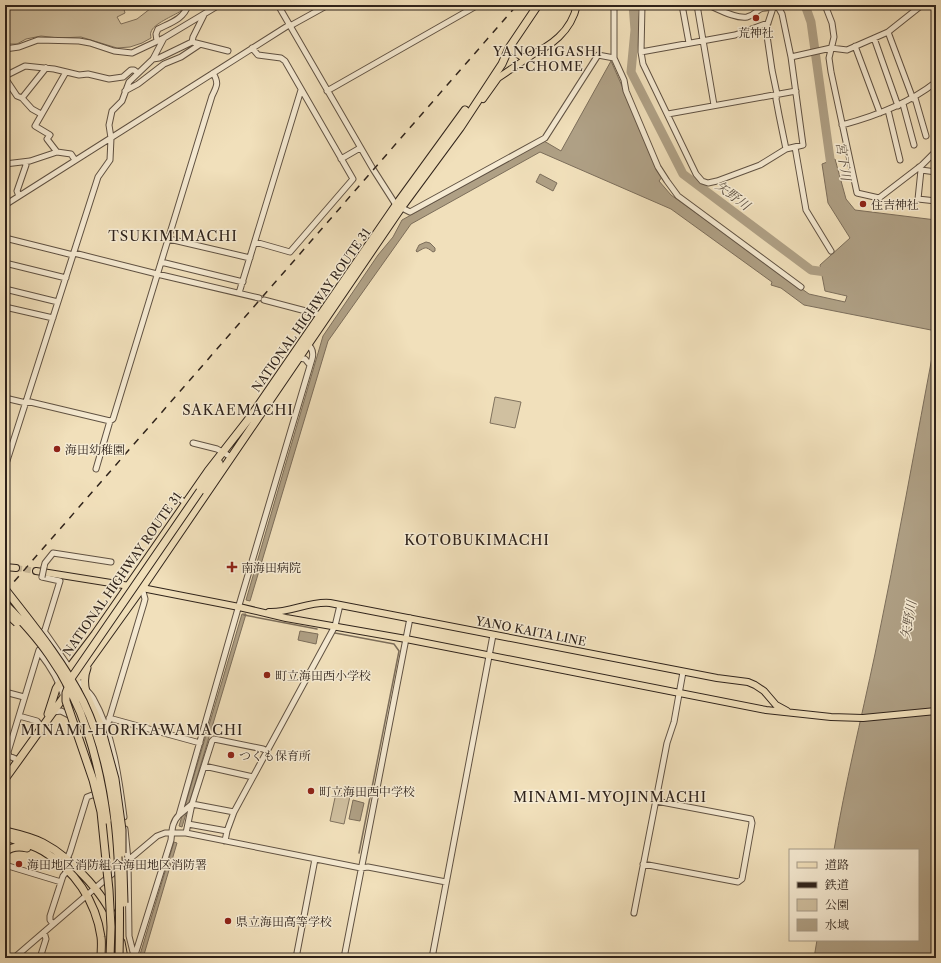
<svg xmlns="http://www.w3.org/2000/svg" width="941" height="963" viewBox="0 0 941 963" font-family="'Libre Caslon Text','Noto Serif JP',serif">
<rect width="100%" height="100%" fill="#f1e0bb"/>
<filter id="stains"><feTurbulence type="fractalNoise" baseFrequency=".005" numOctaves="4"/><feColorMatrix values="0 0 0 0 .2 0 0 0 0 .09 0 0 0 0 .02 0 0 0 .5 -.17"/></filter>
<radialGradient id="worn" r=".72"><stop offset=".6" stop-color="#630" stop-opacity="0"/><stop offset="1" stop-color="#630" stop-opacity=".3"/></radialGradient>
<!-- green -->
<path fill="#d0c0a0" stroke="#80725e" d="M5,5H122L123,6L125,13L117,17L121,24L137,19L155,5H182L181,11C173,16 153,24 151,32C150,33 151,37 151,38L142,43L130,47L117,48L81,37L59,38L41,36L26,39L17,44H5Z
M495,397L521,402L515,428L490,423Z
M336,793L350,796L344,824L330,821Z"/>
<!-- water -->
<path fill="#afa085" stroke="#7c6e5b" d="M611,61L662,177L659,181L671,195L809,294L845,302L847,296L825,291L820,265L850,238L828,203L822,164L835,159L846,199L855,210L936,220V331L804,305L781,288L771,285L772,282L671,209L540,152L411,224L328,341L250,601L246,600L323,336L378,255L393,237L402,220L544,141L561,151Z
M540,174L557,183L553,191L536,182Z
M426,242L430,243L435,248V251L433,252C425,246 426,247 417,252L416,251L419,245Z
M936,336V958H814L817,940H918V850H834C845,784 861,720 875,654C897,548 916,442 936,336Z
M242,614H246L182,827L179,826Z
M300,631L318,634L316,644L298,640Z
M353,800L364,803L360,821L349,819Z
M174,842L177,843L143,958H139Z"/>
<g fill="none" stroke-linecap="round" stroke-linejoin="round">
<!-- stream -->
<path stroke="#7c6e5b" stroke-width="1.5" d="M244,615L317,629
M335,633L394,644L399,651L359,853"/>
<!-- river -->
<path stroke="#afa085" stroke-width="9" d="M633,5L635,30L631,72L683,174L811,270L833,273
M805,5L811,22L832,173"/>
<!-- major-tunnel -->
<path stroke="#caba9b" stroke-width="6" stroke-dasharray="6 3" stroke-linecap="butt" d="M16,568L36,571"/>
<!-- minor casing -->
<g stroke="#605243" stroke-width="7">
<path id="minor" d="M278,5L373,169L396,205L410,212L545,138L598,55L614,58
M614,5V58L624,80L626,91L658,167L667,181L678,196L801,287
M642,5L641,52L643,64L696,174L702,181L708,183L717,181L760,165L786,149L803,145L791,57L782,14L777,5
M682,5L689,43
M697,5L714,105
M708,5C718,9 736,19 747,17C759,14 755,6 773,8
M825,5L832,23L834,37L829,58L831,72L857,193L879,198L922,165L936,151
M777,7L773,8L766,29L772,70L777,94L776,99L779,115L786,149
M290,26L328,5
M888,32L913,99
M874,38L898,106
M157,41L156,34L158,29C170,23 184,19 188,5
M192,42L193,37L204,15
M855,46L880,113
M252,48L258,55L281,58L285,61L353,179L290,252L255,242
M5,49L19,47L38,40L79,41L90,43L114,51L132,53L164,38
M641,52L735,35L768,23
M791,57L831,48L847,50L888,32L922,5
M153,59L159,58L192,42L228,51
M5,76L25,66L54,69L79,75L88,74L109,79L123,77L131,70H134L138,73
M5,78L17,96L22,98L32,109L41,114
M125,91L138,84L164,64L181,57L199,45
M327,91L478,5
M22,98L46,68
M915,98L926,136
M903,104L914,145
M888,110L900,160
M668,114L796,91
M842,125C876,116 908,104 936,82
M795,147L806,210L831,251
M57,152L47,139L50,135L35,126L66,72
M341,159L360,148
M5,164L30,161L57,152L71,154L75,160
M919,167L921,170L918,199L936,201
M921,170L936,172
M19,196L17,191L26,165L25,162
M5,205L289,25
M5,238L73,255
M169,239L250,258
M74,253L157,274L259,298
M161,262L243,282
M5,263L66,278
M5,289L58,302
M239,293L301,90
M264,300L321,315
M5,307L53,318
M298,358L305,359L310,365
M5,398L26,403
M26,401L110,421L113,419L212,96C217,86 219,83 213,73
M193,443L217,449L231,457
M5,467L98,177L110,160L111,138L109,125L112,111L122,101L129,82L153,59L164,38L219,5
M96,469L110,421
M177,497L186,503
M44,567L45,563L53,553L111,562
M42,577L60,581L44,633
M44,631L71,670
M39,652C50,666 59,680 64,697
M75,677C80,685 88,690 93,698C113,733 119,778 124,817
M5,692L24,697
M53,712L61,711L71,716
M19,716L37,721L42,727
M109,718L200,743
M105,725L108,723L144,603L145,599L142,588
M18,760L9,756L8,752L39,650
M204,766L253,777
M179,815L192,804L234,812
M188,824L227,831
M125,829L128,860L129,936L134,956
M186,833L192,804L212,741L214,739L263,749L267,751
M225,841L227,831L234,812L335,626L340,605
M67,859L70,852L87,797L95,794
M643,864L738,882L742,879L752,823L751,819L656,801
M5,865L61,882
M634,913L667,743L674,722L683,672
M53,924L50,920V916L63,876L68,870
M14,958L87,895L157,836L165,833H186L361,868L368,867L446,882
M40,958L46,939L44,932
M134,958L171,840C172,830 172,822 179,815L237,612L312,359C314,352 312,347 306,343
M296,958L315,859
M344,958L410,618
M432,958L493,635"/>
</g>
<!-- major casing -->
<g stroke="#2f231b" stroke-width="8">
<path id="major" d="M509,48L522,57H527C551,46 571,32 577,5
M483,99L498,78L535,53
M5,567L16,568
M36,571L142,588L239,607L286,618L406,639L766,710L831,717L863,718L936,711
M269,612C290,613 309,601 330,603L717,678L748,682L755,685L764,691L776,705L787,711
M5,943L6,958"/>
</g>
<!-- highway casing -->
<g stroke="#2f231b" stroke-width="9">
<path id="highway" d="M200,491L219,463
M5,596L16,607
M87,668C79,688 92,706 100,724
M48,714L56,689L70,667L95,634L208,471L251,416L396,205L465,110
M5,779L142,588L401,208L460,128L502,64L509,48L538,5
M5,831C18,834 31,837 43,843C72,858 110,899 118,930
M5,837C18,841 31,844 43,851C74,869 96,901 101,937C102,943 101,951 101,958
M5,852C12,846 19,846 27,848
M121,942L124,958"/>
</g>
<!-- minor -->
<use href="#minor" stroke="#f6ebd3" stroke-width="5"/>
<!-- major -->
<use href="#major" stroke="#f1e0bb" stroke-width="6"/>
<!-- highway -->
<use href="#highway" stroke="#f1e0bb" stroke-width="7"/>
<!-- rail -->
<path stroke="#2f231b" stroke-width="1.5" stroke-dasharray="7 7" stroke-linecap="butt" d="M5,592L517,5"/>
<!-- minor-bridge casing -->
<g stroke="#605243" stroke-width="7" stroke-linecap="butt">
<path id="minor-bridge" d="M42,577L44,567"/>
</g>
<!-- highway-bridge casing -->
<g stroke="#2f231b" stroke-width="9" stroke-linecap="butt">
<path id="highway-bridge" d="M5,589C33,625 62,660 83,701C120,778 121,874 119,958
M5,604C21,620 36,636 49,655C84,704 99,761 107,820
M5,612L17,623
M100,724L115,779L122,830V853
M123,870L124,903
M110,958L111,927L109,890L101,812L93,780L66,701V693L72,677L200,491"/>
</g>
<!-- minor-bridge -->
<use href="#minor-bridge" stroke="#f6ebd3" stroke-width="5"/>
<!-- highway-bridge -->
<use href="#highway-bridge" stroke="#f1e0bb" stroke-width="7"/>
</g>
<!-- markers -->
<g fill="#8f2418" stroke="#f6ebd3" stroke-width="1.5">
<circle cx="756" cy="18" r="4"/>
<circle cx="863" cy="204" r="4"/>
<circle cx="57" cy="449" r="4"/>
<path d="M230 561h4v4h4v4h-4v4h-4v-4h-4v-4h4z"/>
<circle cx="267" cy="675" r="4"/>
<circle cx="231" cy="755" r="4"/>
<circle cx="311" cy="791" r="4"/>
<circle cx="19" cy="864" r="4"/>
<circle cx="228" cy="921" r="4"/>
</g>
<g text-anchor="middle" dominant-baseline="central" stroke-width="3" stroke-linejoin="round" paint-order="stroke">
<!-- poi labels -->
<g font-size="12" fill="#2f231b" stroke="#f6ebd3" text-anchor="start">
<text x="756" y="32" text-anchor="middle">荒神社</text>
<text x="871" y="204">住吉神社</text>
<text x="65" y="449">海田幼稚園</text>
<text x="241" y="567">南海田病院</text>
<text x="275" y="675">町立海田西小学校</text>
<text x="239" y="755">つくも保育所</text>
<text x="319" y="791">町立海田西中学校</text>
<text x="27" y="864">海田地区消防組合海田地区消防署</text>
<text x="236" y="921">県立海田高等学校</text>
</g>
<!-- street labels -->
<g font-size="12" fill="#2f231b" stroke="#f6ebd3">
<text transform="translate(311 310) rotate(-55)">NATIONAL HIGHWAY ROUTE 31</text>
<text transform="translate(122 574) rotate(-55)">NATIONAL HIGHWAY ROUTE 31</text>
<text transform="translate(531 631) rotate(11)">YANO KAITA LINE</text>
</g>
<!-- neighbourhood labels -->
<g font-size="13" letter-spacing="1" fill="#2f231b" stroke="#f6ebd3">
<text x="548" y="51">YANOHIGASHI<tspan x="548" dy="15">1-CHOME</tspan></text>
</g>
<!-- water labels -->
<g font-size="13" font-style="italic" fill="#5c4f40" stroke="#f6ebd3">
<text transform="translate(844 161) rotate(82)">宮下川</text>
<text transform="translate(733 195) rotate(37)">矢野川</text>
<text transform="translate(908 620) rotate(-80)">矢野川</text>
</g>
<!-- quarter labels -->
<g font-size="14" letter-spacing="1" fill="#2f231b" stroke="#f6ebd3">
<text x="173" y="236">TSUKIMIMACHI</text>
<text x="238" y="410">SAKAEMACHI</text>
<text x="477" y="540">KOTOBUKIMACHI</text>
<text x="132" y="730">MINAMI-HORIKAWAMACHI</text>
<text x="610" y="797">MINAMI-MYOJINMACHI</text>
</g>
</g>
<!-- margin -->
<rect width="941" height="963" fill="none" stroke="#f1e0bb" stroke-width="20"/>
<rect x="6" y="6" width="929" height="951" fill="none" stroke="#2f231b" stroke-width="2"/>
<rect x="10" y="10" width="921" height="943" fill="none" stroke="#2f231b"/>
<!-- legend -->
<rect x="789" y="849" width="130" height="92" fill="#f6ebd3" stroke="#a69b89"/>
<rect x="797" y="862" width="20" height="6" fill="#f1e0bb" stroke="#a69b89"/>
<text x="825" y="869" font-size="12" fill="#2f231b">道路</text>
<rect x="797" y="882" width="20" height="6" fill="#2f231b" stroke="#a69b89"/>
<text x="825" y="889" font-size="12" fill="#2f231b">鉄道</text>
<rect x="797" y="899" width="20" height="12" fill="#d0c0a0" stroke="#a69b89"/>
<text x="825" y="909" font-size="12" fill="#2f231b">公園</text>
<rect x="797" y="919" width="20" height="12" fill="#afa085" stroke="#a69b89"/>
<text x="825" y="929" font-size="12" fill="#2f231b">水域</text>
<rect width="100%" height="100%" filter="url(#stains)"/>
<rect width="100%" height="100%" fill="url(#worn)"/>
</svg>
